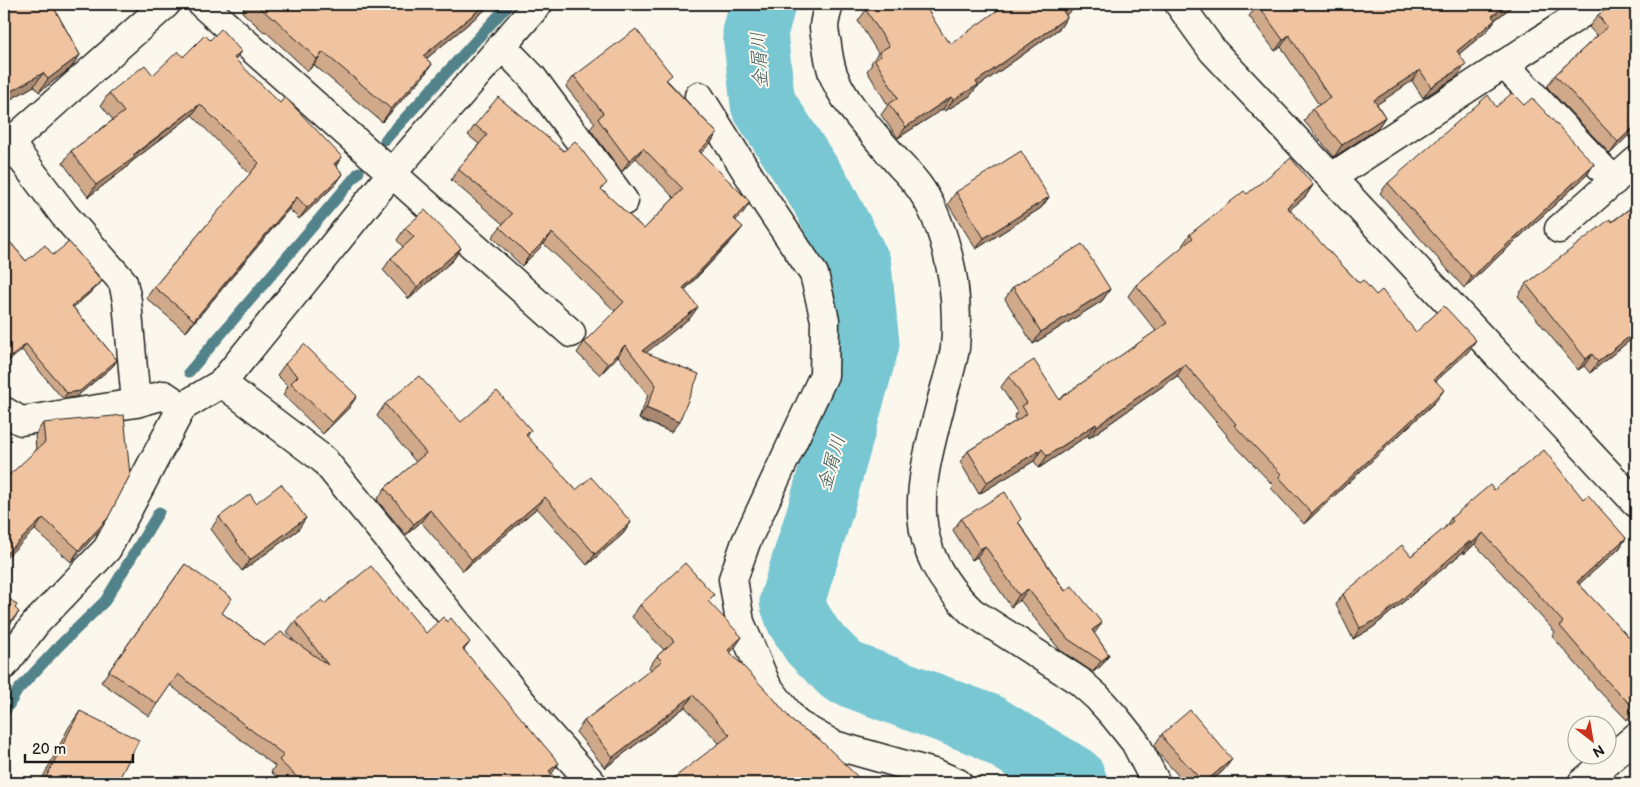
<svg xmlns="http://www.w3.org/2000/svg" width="1640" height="787" viewBox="0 0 1640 787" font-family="'Balsamiq Sans','Klee One',sans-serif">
<rect width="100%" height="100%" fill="#fbf7ec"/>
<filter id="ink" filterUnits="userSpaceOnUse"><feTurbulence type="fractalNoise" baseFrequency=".02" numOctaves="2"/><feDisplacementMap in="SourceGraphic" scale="10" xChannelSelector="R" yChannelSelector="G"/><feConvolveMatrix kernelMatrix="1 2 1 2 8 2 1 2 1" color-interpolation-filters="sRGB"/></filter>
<g filter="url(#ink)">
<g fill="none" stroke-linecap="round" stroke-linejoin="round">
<!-- stream -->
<path stroke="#53838a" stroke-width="11" d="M385,140L509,4
M189,372L359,172
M4,713L18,690L59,646L105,601L159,512"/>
<!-- river -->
<path stroke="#78c7d3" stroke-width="65" d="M763,4L755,33L763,104L822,195L859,266L867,344L820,511L792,601L798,618L813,642L843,672L987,726L1073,778L1075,783"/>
<!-- minor casing -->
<g stroke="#1c1c1c" stroke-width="31">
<path id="minor" d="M202,4L571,333
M829,4C827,11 825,19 824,26C824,32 826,39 827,45C828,54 830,65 833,74C844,105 879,139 900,165C908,173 916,182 922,191C939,217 948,250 953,280C956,302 957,325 955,348C953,363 947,380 943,395C921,482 899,542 972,612L1079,681L1097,697L1115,717L1135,742L1156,783
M1179,4L1213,51L1636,503
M502,46L532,77L624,201
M1504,64L1614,181
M699,96L765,201L814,274L825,320L824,375L746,542L733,579L740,622L767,686L797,724L834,745L937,774L958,783
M4,135L64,215L123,282L127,301L136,403
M4,148L166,4
M1332,177L1596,4
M1559,229L1636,161
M222,383L324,460L543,728L592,783
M4,411L21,421L136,403L164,395L182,407
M4,665L36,623L107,549L182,407L222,383L392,173L538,4
M1582,783L1636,737"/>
</g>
<!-- minor -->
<use href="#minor" stroke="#fbf7ec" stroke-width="28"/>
</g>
<!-- wall -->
<path fill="#cfa98a" stroke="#1c1c1c" d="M4,4H54L53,6L80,55L71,68L39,92L34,86L4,103Z
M239,4H489L486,9L426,59L432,64L423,77L382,122L314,65L308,71L265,31L264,32L242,12L244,9Z
M1259,4H1515L1495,20L1487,31L1459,54L1458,76L1423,98L1412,81L1377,104L1385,117L1377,129L1334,157L1304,121L1312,109L1319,105L1281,47L1275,51L1249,16Z
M1613,4H1628L1635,11L1636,10V146L1628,136L1610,154L1547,87L1555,75L1597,36L1589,27L1598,15L1611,7Z
M866,10L947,41L951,44L1066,15L1067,17L1060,28L976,88L970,96L945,111L943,109L898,138L881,115L888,105L867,71L872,64L871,63L878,53L858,21Z
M210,40L241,51L235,60L280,103L342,157L336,166L343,174L335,185L299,219L289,209L186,332L146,298L154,287L250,174L192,115L130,163L126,168L88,197L63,163L71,151L113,120L101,105L109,93L153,75Z
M574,76L668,81L717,133L710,144L701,153L743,213L736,220L735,237L685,290L691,317L646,352L671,432L639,419L648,395L618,356L600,375L577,353L584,342L615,311L544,244L522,266L492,237L503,224L451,180L458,169L479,144L468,135L475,125L602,190L644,229L674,198L636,158L622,172L590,129L595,123L566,87Z
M1524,105L1594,164L1587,175L1464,288L1380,193L1388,183L1496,107Z
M1313,185L1305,197L1289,210L1359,283L1376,295L1416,332L1468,352L1436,381V401L1304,524L1271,488L1273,485L1226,436L1227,435L1177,376L1089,438L1088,435L1039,468L1034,461L979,494L960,462L968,451L1016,421L1014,417L1017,412L1001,387L1009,376L1059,399L1156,331L1128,296L1136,285L1183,247L1182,246L1190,234L1247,194Z
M956,192L1049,197L1041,208L976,249L948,204Z
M1636,204V351L1629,341L1590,373L1584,366L1578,370L1518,296L1526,284Z
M405,228L461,248L453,260L409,299L383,270L391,258L403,247L397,240Z
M4,235L26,261L53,255L97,287L73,307L117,360L113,366L76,397L63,399L22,350L4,365Z
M1013,287L1110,289L1102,301L1033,344L1005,299Z
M285,364L349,408L323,434L283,395L288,386L277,375Z
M385,404L461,422L531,430L527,437L576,490L631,522L623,534L587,565L537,508L463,571L421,522L406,535L377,500L385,488L416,462L377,416Z
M43,423L108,518L100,530L71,562L35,530L36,450L35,435Z
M1494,490L1583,499L1626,538L1619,549L1579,584L1636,646L1635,648L1636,649V711L1627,720L1600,692L1552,636L1555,632L1475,544L1464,554L1463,552L1372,628L1353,639L1336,605L1343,594L1411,556L1444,529L1451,518Z
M256,503L298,530L242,571L211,529L219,517Z
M961,519L1019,523L1109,655L1101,666L1093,672L1060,650L1020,600L1011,607L977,557L972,560L953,530Z
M185,564L222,613L264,645L294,641L287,632L295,621L324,604L426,633L447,622L470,642L464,650L551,774L559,783H283L271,772L275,766L170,685L149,716L101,682Z
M709,602L734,649L730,652L793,722L719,743L685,707L605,768L576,732L584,721L651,670L649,667L657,656L664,650L632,617L640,605Z
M80,711L117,783H40L69,727Z
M1162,734L1232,759L1224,770L1209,783H1185L1158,753L1154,746Z"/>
<!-- shaded-wall -->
<path fill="#a98971" stroke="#1c1c1c" d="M486,4H489L486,9L414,69L423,56Z
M1074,4H1082L1055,22L1063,11Z
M1508,4H1515L1484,28L1492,16Z
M1067,17L1060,28L976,88L970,96L945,111L953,100L976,82Z
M1495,20L1487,31L1449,62L1457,51Z
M1289,35L1281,47L1275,51L1283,40Z
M323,52L314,65L308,71L317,59Z
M80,55L71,68L39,92L48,79Z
M432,64L423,77L382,122L391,109Z
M1466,64L1458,76L1423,98L1431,87Z
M1420,70L1412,81L1366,112L1374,100Z
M43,73L34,86L4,103V95Z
M951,97L943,109L898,138L906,127Z
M200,104L192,115L130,163L126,168L88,197L96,185Z
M1385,117L1377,129L1334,157L1342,145Z
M1636,125L1628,136L1610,154L1618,142Z
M717,133L710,144L692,162L699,151Z
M643,148L636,158L622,172L629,161Z
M342,157L334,168V164Z
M1594,164L1587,175L1464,288L1472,277Z
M343,174L335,185L299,219L307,208Z
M1313,185L1305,197L1279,219L1287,207Z
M297,197L289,209L186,332L194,320Z
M1049,197L1041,208L976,249L984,238Z
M750,202L743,213L727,229L734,219Z
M743,227L735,237L676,298L683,288Z
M552,233L544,244L522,266L529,256Z
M461,248L453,260L409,299L417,287Z
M102,281L97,287L68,312L72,306Z
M1110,289L1102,301L1033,344L1041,332Z
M698,307L691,317L637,360L642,351Z
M1636,331L1629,341L1590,373L1598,362Z
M1476,340L1468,352L1426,390L1434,379Z
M26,344L22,350L4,365V363Z
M625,345L618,356L600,375L608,364Z
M1592,354L1584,366L1578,370L1586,359Z
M117,360L113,366L76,397L63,399L67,393Z
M1185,364L1177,376L1089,438L1097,426Z
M1444,390L1436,401L1304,524L1312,513Z
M357,396L349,408L323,434L332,423Z
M646,408L679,422L671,432L639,419Z
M1096,424L1088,435L1039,468L1047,456Z
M1042,449L1034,461L979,494L987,482Z
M545,497L537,508L463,571L472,560Z
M430,510L421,522L406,535L414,524Z
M43,518L35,530L4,560V556Z
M108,518L100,530L71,562L79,550Z
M306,518L298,530L242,571L250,560Z
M631,522L623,534L587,565L595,554Z
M1483,533L1475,544L1464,554L1472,543Z
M1626,538L1619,549L1569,593L1577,582Z
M1470,541L1463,552L1372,628L1353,639L1360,628Z
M985,546L977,557L972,560L980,549Z
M1028,589L1020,600L1011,607L1019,595Z
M19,612L11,623L4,631V629Z
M1102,623L1094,634L1092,630Z
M742,637L734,649L720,662L728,650Z
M1109,655L1101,666L1093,672L1101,661Z
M693,695L685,707L605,768L613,757Z
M1636,708V711L1627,720L1635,709Z
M1232,759L1224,770L1209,783H1204Z
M559,763L551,775L549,771Z"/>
<!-- building -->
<path fill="#f1c4a1" stroke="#1c1c1c" d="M4,4H52L80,55L48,79L43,73L4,95Z
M256,4H486L423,56L432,64L391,109L323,52L317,59L274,18L273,19Z
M875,4H924L947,41L949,40L951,44L1006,4H1074L1063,11L1067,17L976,82L978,85L953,100L951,97L906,127L889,104L898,98L875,60L881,56L879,52L889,46L866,10Z
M1259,4H1508L1492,16L1495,20L1457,51L1466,64L1431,87L1420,70L1374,100L1385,117L1342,145L1312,109L1330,98L1289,35L1283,40L1258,5Z
M1614,4H1628L1635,11L1636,10V125L1618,142L1555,75L1607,27L1598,15Z
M221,29L241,51L234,58L280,103L285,97L342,157L334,164L343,174L307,208L297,197L194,320L154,287L259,163L200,104L133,155L135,157L96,185L71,151L124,112L109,93L145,65L153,75L178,51L183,57L205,35L210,40Z
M636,29L672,75L666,80L717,133L699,151L750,202L734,219L743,227L683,288L698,307L642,351L699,374L679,422L646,408L656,385L625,345L608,364L584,342L624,302L552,233L529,256L500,227L512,214L458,169L487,135L475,125L498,97L564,151L575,141L607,183L601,189L644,229L683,189L643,148L629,161L598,119L603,113L574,76Z
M1512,93L1524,105L1532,98L1594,164L1472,277L1388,183L1488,95L1496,107Z
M1021,151L1049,197L984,238L956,192Z
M1291,158L1313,185L1287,207L1359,283L1363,280L1376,295L1382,290L1416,332L1444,306L1476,340L1434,379L1444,390L1312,513L1279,477L1281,474L1234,425L1236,424L1185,364L1097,426L1096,424L1047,456L1042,449L987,482L968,451L1027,414L1022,406L1027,403L1009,376L1034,360L1059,399L1167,323L1136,285L1193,238L1190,234L1244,191L1247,194Z
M1636,204V331L1598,362L1592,354L1586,359L1526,284L1610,219L1612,222Z
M425,210L461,248L417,287L391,258L414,237L405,228Z
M4,235L26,261L45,245L53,255L69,242L102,281L72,306L117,360L80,391L67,393L26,344L4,363Z
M1082,244L1110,289L1041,332L1013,287Z
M304,344L357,396L332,423L291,383L298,376L285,364Z
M419,376L461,422L497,391L531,430L526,435L576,490L591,477L631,522L595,554L545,497L472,560L430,510L414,524L385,488L426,453L385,404Z
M124,415L130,475L108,518L79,550L43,518L4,556V480L45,442L43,423Z
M1544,450L1583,499L1588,495L1626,538L1577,582L1636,645L1634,648L1636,649V708L1635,709L1607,681L1560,626L1563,622L1483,533L1472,543L1470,541L1380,618L1360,628L1343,594L1402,545L1411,556L1453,521L1451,518L1490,485L1494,490Z
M281,484L306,518L250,560L219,517L250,494L256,503Z
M1005,492L1021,519L1018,522L1065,591L1072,586L1102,623L1092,630L1109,655L1101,661L1068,639L1028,589L1019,595L985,546L980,549L961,519Z
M685,563L714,595L708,601L742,637L728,650L774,699L793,722L819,739L862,781L860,783H667L730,735L693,695L613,757L584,721L662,661L657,656L674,641L640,605Z
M185,564L232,598L222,613L264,645L281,632L328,665L295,621L322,600L324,604L371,566L426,633L443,617L447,622L451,618L470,642L463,649L559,763L549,771L559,783H303L279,760L284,755L178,674L157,704L109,671Z
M4,594L17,605L15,608L19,612L4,629Z
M1190,710L1232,759L1204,783L1166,742L1162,734Z
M80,711L139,740L117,783H43Z"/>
</g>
<g text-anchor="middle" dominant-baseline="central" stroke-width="4" stroke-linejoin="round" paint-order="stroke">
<!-- water labels -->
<g font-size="19" font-style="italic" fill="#3c585c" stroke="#fbf7ec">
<text transform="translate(760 60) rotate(-93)">金屑川</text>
<text transform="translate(832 463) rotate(-74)">金屑川</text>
</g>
</g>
<!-- margin -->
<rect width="1640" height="787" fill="none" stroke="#fbf7ec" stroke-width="20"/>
<rect x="10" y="10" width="1620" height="767" fill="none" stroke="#1c1c1c" stroke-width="2" filter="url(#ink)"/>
<!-- north arrow -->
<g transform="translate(1592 740) rotate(149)"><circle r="24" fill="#fbf7ec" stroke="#a29f99"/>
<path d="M0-4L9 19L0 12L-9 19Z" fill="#c8321e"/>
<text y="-8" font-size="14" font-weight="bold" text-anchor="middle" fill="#1c1c1c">N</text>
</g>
<!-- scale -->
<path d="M25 754v8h108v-8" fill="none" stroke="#1c1c1c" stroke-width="2.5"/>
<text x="32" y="754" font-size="15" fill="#1c1c1c" stroke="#fbf7ec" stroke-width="4" paint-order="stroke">20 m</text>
</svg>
